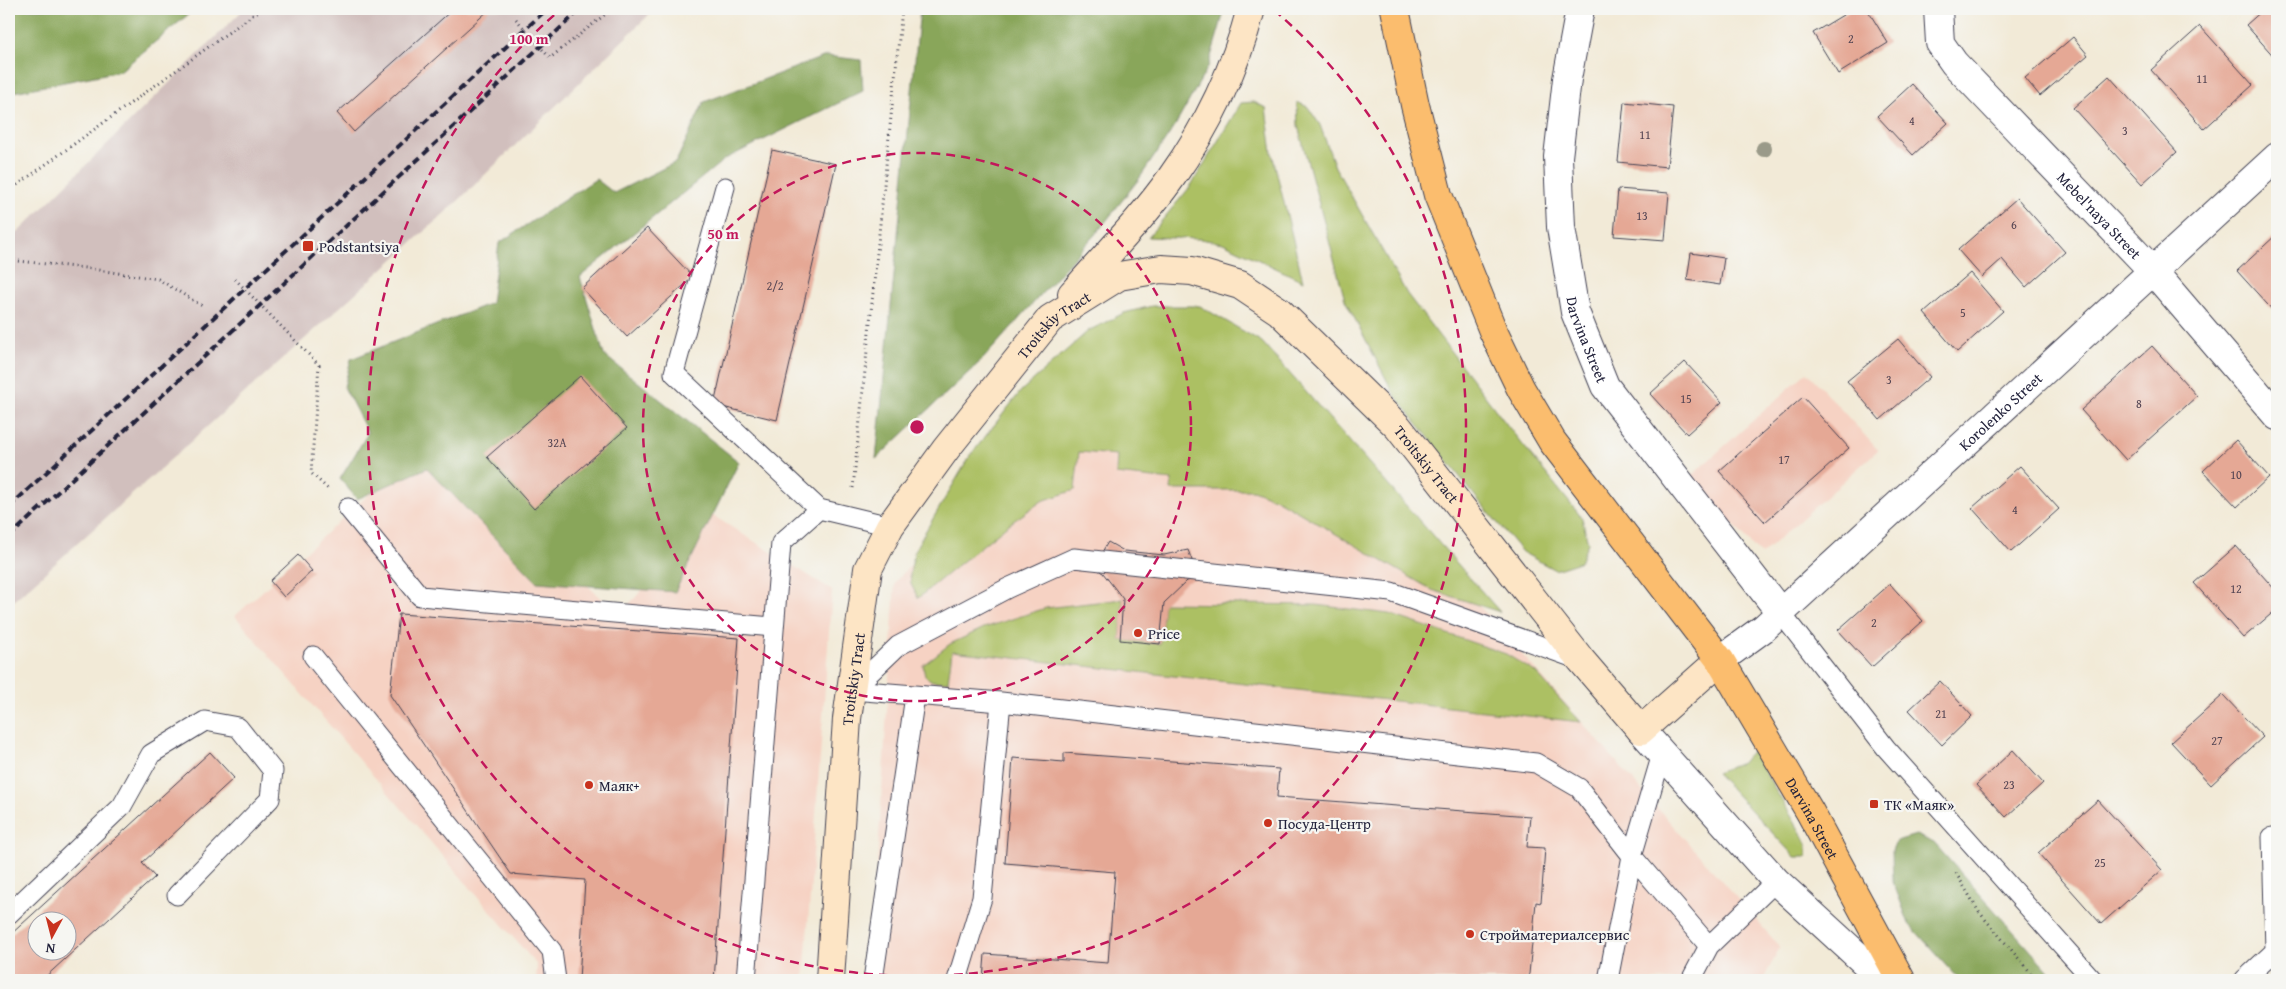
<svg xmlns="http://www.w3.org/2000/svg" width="2286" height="989" viewBox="0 0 2286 989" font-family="'Gentium Book Plus',serif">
<rect width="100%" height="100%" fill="#f6f6f2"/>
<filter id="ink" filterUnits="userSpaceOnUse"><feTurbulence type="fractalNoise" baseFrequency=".02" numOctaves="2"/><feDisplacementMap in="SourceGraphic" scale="10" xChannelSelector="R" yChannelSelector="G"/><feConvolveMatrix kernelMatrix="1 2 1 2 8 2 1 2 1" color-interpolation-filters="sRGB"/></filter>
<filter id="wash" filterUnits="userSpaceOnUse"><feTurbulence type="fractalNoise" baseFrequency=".0096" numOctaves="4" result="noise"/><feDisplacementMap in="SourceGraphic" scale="20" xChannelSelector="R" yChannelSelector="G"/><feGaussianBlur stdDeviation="1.12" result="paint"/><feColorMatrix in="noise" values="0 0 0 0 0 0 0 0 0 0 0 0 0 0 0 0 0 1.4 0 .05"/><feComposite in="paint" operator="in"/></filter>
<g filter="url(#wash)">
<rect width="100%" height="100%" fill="#f2ead7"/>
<!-- built -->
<path fill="#f6d2c3" d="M1807,372L1878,450L1761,555L1690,477Z
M1052,411L1288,437L1467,592L1780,947L1763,980H870L895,582Z
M430,439L619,615L712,515L832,590L804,980H536L537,965L235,616Z"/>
<!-- industrial -->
<path fill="#d1bfbd" d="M244,9H655L458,201L9,605V241Z"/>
<!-- green -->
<path fill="#acc064" stroke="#677150" d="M1254,102L1266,108L1272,153L1303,281L1223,243L1200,239L1148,237L1190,187L1241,103Z
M1297,102L1308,107L1320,125L1335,167L1407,294L1514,434L1582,518L1588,543L1580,562L1555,570L1522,552L1479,501L1394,394L1345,300L1298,126Z
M1152,306H1200L1262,342L1500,612L1432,590L1276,499L1253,490H1171L1172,480L1116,474L1117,455L1079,452L1075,490L1042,501L1005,527L918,598L911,584L910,573L915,549L970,456L1021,391L1088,331L1124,313Z
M1123,599L1120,640L1160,644L1164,603L1316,605L1389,614L1506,654L1535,672L1581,722L952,651L948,682L932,681L925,676L923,665L950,644L984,628L1046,608Z
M1752,750L1807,843V857H1795L1716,773L1742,763Z"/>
<!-- forest -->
<path fill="#89a65a" stroke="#56644a" d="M9,9H195L120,71L9,93Z
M920,9H1225L1208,67L1175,126L1139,179L1099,230L983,359L876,459Z
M826,56L861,60L863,91L725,159L580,277L604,355L739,462L675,592L537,582L427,468L357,499L340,479L368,433L344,387L351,359L491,303L499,243L596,179L614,193L676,162L704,102Z
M1916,835L1934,843L2057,980H1960L1909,924L1893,882L1892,850L1896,841Z"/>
<g id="blocks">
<!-- building -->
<path fill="#e5a895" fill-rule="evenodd" d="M453,9H490L354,132L337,113Z
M1853,9H1867L1888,43L1838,74L1813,33Z
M2264,9H2277V60L2246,25Z
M2200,26L2253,85L2204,129L2151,70Z
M2073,37L2088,55L2040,96L2025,78Z
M2109,76L2177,152L2142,184L2073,108Z
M1912,84L1948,123L1913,155L1877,116Z
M1624,102L1673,107L1667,167L1618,162Z
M772,150L836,164L777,420L714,405Z
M1618,189L1669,193L1665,240L1614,236Z
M2017,198L2065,252L2026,287L2002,259L1982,277L1958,250Z
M647,228L693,277L627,337L582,288Z
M2277,234V315L2237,271Z
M1691,253L1724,258L1720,285L1687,280Z
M1970,273L2003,311L1957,352L1924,313Z
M1898,339L1930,377L1880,420L1847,381Z
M2152,346L2197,396L2126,460L2081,410Z
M1685,362L1722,402L1687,434L1650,394Z
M580,376L627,428L534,509L487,457Z
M1803,397L1849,448L1765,522L1719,471Z
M2236,440L2269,477L2237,507L2203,471Z
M2020,466L2059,509L2011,552L1972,508Z
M1108,542L1124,551L1164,555L1188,550L1199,578L1187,581L1164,603L1160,644L1120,640L1123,599L1103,573L1093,567Z
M2236,546L2277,592V609L2243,638L2194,583Z
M298,555L312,571L284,597L270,581Z
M1890,584L1923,621L1872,667L1838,630Z
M399,614L739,638L714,980H579L585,880L511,874L390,695Z
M1940,681L1972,716L1942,745L1909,710Z
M2223,695L2263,737L2211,785L2171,742Z
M2013,750L2043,783L2006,817L1976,785Z
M210,752L234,778L142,863L155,877L42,980H9V936ZM38,922H68V952H38Z
M1064,753L1279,769L1277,797L1530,816L1527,847L1545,848L1541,903L1536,902L1529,974L1525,980H983L985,954L1108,963L1115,872L1005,863L1013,758L1064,762Z
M2098,800L2162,870L2101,924L2038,853Z"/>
</g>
</g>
<g filter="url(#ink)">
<use href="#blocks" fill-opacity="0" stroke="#414052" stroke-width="1"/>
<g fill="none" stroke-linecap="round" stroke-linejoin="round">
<!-- service casing -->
<g stroke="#414052" stroke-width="21">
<path id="service" d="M725,187L674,373L819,509
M348,508L420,596L773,627
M1780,612L1886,748L2093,980
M313,656L552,951L556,980
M852,690L1001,702L1536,763L1579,788L1632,856L1709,946
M852,690L898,646L1008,588L1074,558L1391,592L1580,660
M2272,837L2275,951
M9,914L122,806L151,754L205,721L238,727L273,771L270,799L177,895
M746,980L781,543L819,509L890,526
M873,980L915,696
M957,980L982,898L1001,702
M1608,980L1632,856L1662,754
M1691,980L1709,946L1776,881
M2244,980L2275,951L2277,954"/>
</g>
<!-- minor casing -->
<g stroke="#414052" stroke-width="30">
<g id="minor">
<path id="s1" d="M1580,9L1567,79L1558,157L1561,227L1575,312L1605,386L1780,612"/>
<path id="s2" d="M1938,9L1940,43L1954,63L2153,271L2277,416"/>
<path id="s3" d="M1720,660L1764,628L2277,157"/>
<path d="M1641,730L1776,881L1884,980"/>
</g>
</g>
<!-- secondary casing -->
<g stroke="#414052" stroke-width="30">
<g id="secondary">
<path d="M1072,294C1105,256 1142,219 1171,178C1208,126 1235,69 1251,9"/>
<path id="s4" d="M830,980L847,719L868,569L890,526L946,449L1050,319L1119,276L1161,269L1192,271L1240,285L1279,311L1398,427L1581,660L1641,730L1720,660"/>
</g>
</g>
<!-- primary casing -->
<g stroke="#414052" stroke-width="30">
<g id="primary">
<path id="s5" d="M1395,9L1415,105L1438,195L1493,331L1521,389L1552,441L1720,660L1810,812L1901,980"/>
</g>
</g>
<!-- path -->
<path stroke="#414052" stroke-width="3" stroke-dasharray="1 4" stroke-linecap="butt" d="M516,19L550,58L612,9
M9,191L261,9
M9,260L85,268L158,279L204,307
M235,279L319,365L311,473L328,489
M853,488L902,9
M1956,873L1979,912L2037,980"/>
<!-- service -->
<use href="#service" stroke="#fff" stroke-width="19"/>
<!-- minor -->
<use href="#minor" stroke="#fff" stroke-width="28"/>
<!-- secondary -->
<use href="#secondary" stroke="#fde5c5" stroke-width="28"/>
<!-- primary -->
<use href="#primary" stroke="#fbbd6e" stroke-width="28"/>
<!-- rail -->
<path stroke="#22223b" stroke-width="4" stroke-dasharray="8 4" stroke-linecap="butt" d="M9,507L547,9
M9,537L581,9"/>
</g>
<!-- trees -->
<circle fill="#9a9a89" cx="1764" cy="149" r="8"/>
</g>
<!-- distance rings -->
<g fill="none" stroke="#c2185b" stroke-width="2.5" stroke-dasharray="9 6">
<circle cx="917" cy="427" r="274"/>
<path d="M1274 10A549 549 0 1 1 560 10"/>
</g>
<!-- markers -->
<g fill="#c8321e" stroke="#f6f6f2" stroke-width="2">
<rect x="302" y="240" width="12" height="12" rx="2.5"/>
<circle cx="1138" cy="633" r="5"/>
<circle cx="589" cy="785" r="5"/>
<rect x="1869" y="799" width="10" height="10" rx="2.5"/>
<circle cx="1268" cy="823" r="5"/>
<circle cx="1470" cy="934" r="5"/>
</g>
<g text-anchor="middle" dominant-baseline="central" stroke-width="4.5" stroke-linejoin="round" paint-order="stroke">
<!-- number labels -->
<g font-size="12" fill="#534452">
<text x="1851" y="38">2</text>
<text x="2202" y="78">11</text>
<text x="1912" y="120">4</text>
<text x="2125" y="130">3</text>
<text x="1645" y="134">11</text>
<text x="1642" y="215">13</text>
<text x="2014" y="224">6</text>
<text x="775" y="285">2/2</text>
<text x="1963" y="312">5</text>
<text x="1889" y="379">3</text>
<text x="1686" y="398">15</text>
<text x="2139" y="403">8</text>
<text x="557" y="442">32А</text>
<text x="1784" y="459">17</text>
<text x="2236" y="474">10</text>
<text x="2015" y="509">4</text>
<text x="2236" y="588">12</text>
<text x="1874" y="622">2</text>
<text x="1941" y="713">21</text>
<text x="2217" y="740">27</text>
<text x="2009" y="784">23</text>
<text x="2100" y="862">25</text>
</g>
<!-- street labels -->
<g font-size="15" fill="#22223b" stroke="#f6f6f2">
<text stroke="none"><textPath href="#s2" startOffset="269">Mebel'naya Street</textPath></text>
<text stroke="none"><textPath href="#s4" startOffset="722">Troitskiy Tract</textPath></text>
<text stroke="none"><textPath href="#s1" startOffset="336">Darvina Street</textPath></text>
<text stroke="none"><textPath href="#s3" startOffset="375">Korolenko Street</textPath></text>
<text stroke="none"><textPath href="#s4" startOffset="1188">Troitskiy Tract</textPath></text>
<text stroke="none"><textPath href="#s4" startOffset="302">Troitskiy Tract</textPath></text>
<text stroke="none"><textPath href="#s5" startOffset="922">Darvina Street</textPath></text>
</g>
<!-- poi labels -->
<g font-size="15" fill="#22223b" stroke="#f6f6f2" text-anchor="start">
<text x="319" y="246">Podstantsiya</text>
<text x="1148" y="633">Price</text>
<text x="599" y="785">Маяк+</text>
<text x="1884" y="804">ТК «Маяк»</text>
<text x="1278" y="823">Посуда-Центр</text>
<text x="1480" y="934">Стройматериалсервис</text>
</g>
</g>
<circle cx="917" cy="427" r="8" fill="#c2185b" stroke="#f6f6f2" stroke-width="2.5"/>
<g font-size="15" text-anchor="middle" font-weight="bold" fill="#c2185b" stroke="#f6f6f2" stroke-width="4.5" stroke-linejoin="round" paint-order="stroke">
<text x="529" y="44">100 m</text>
<text x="723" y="239">50 m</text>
</g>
<!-- margin -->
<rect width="2286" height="989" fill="none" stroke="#f6f6f2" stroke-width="30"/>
<!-- north arrow -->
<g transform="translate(52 936) rotate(187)"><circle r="24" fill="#f6f6f2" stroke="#a1a1a9"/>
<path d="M0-4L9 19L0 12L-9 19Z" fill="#c8321e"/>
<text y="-8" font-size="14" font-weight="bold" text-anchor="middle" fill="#22223b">N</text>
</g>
</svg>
